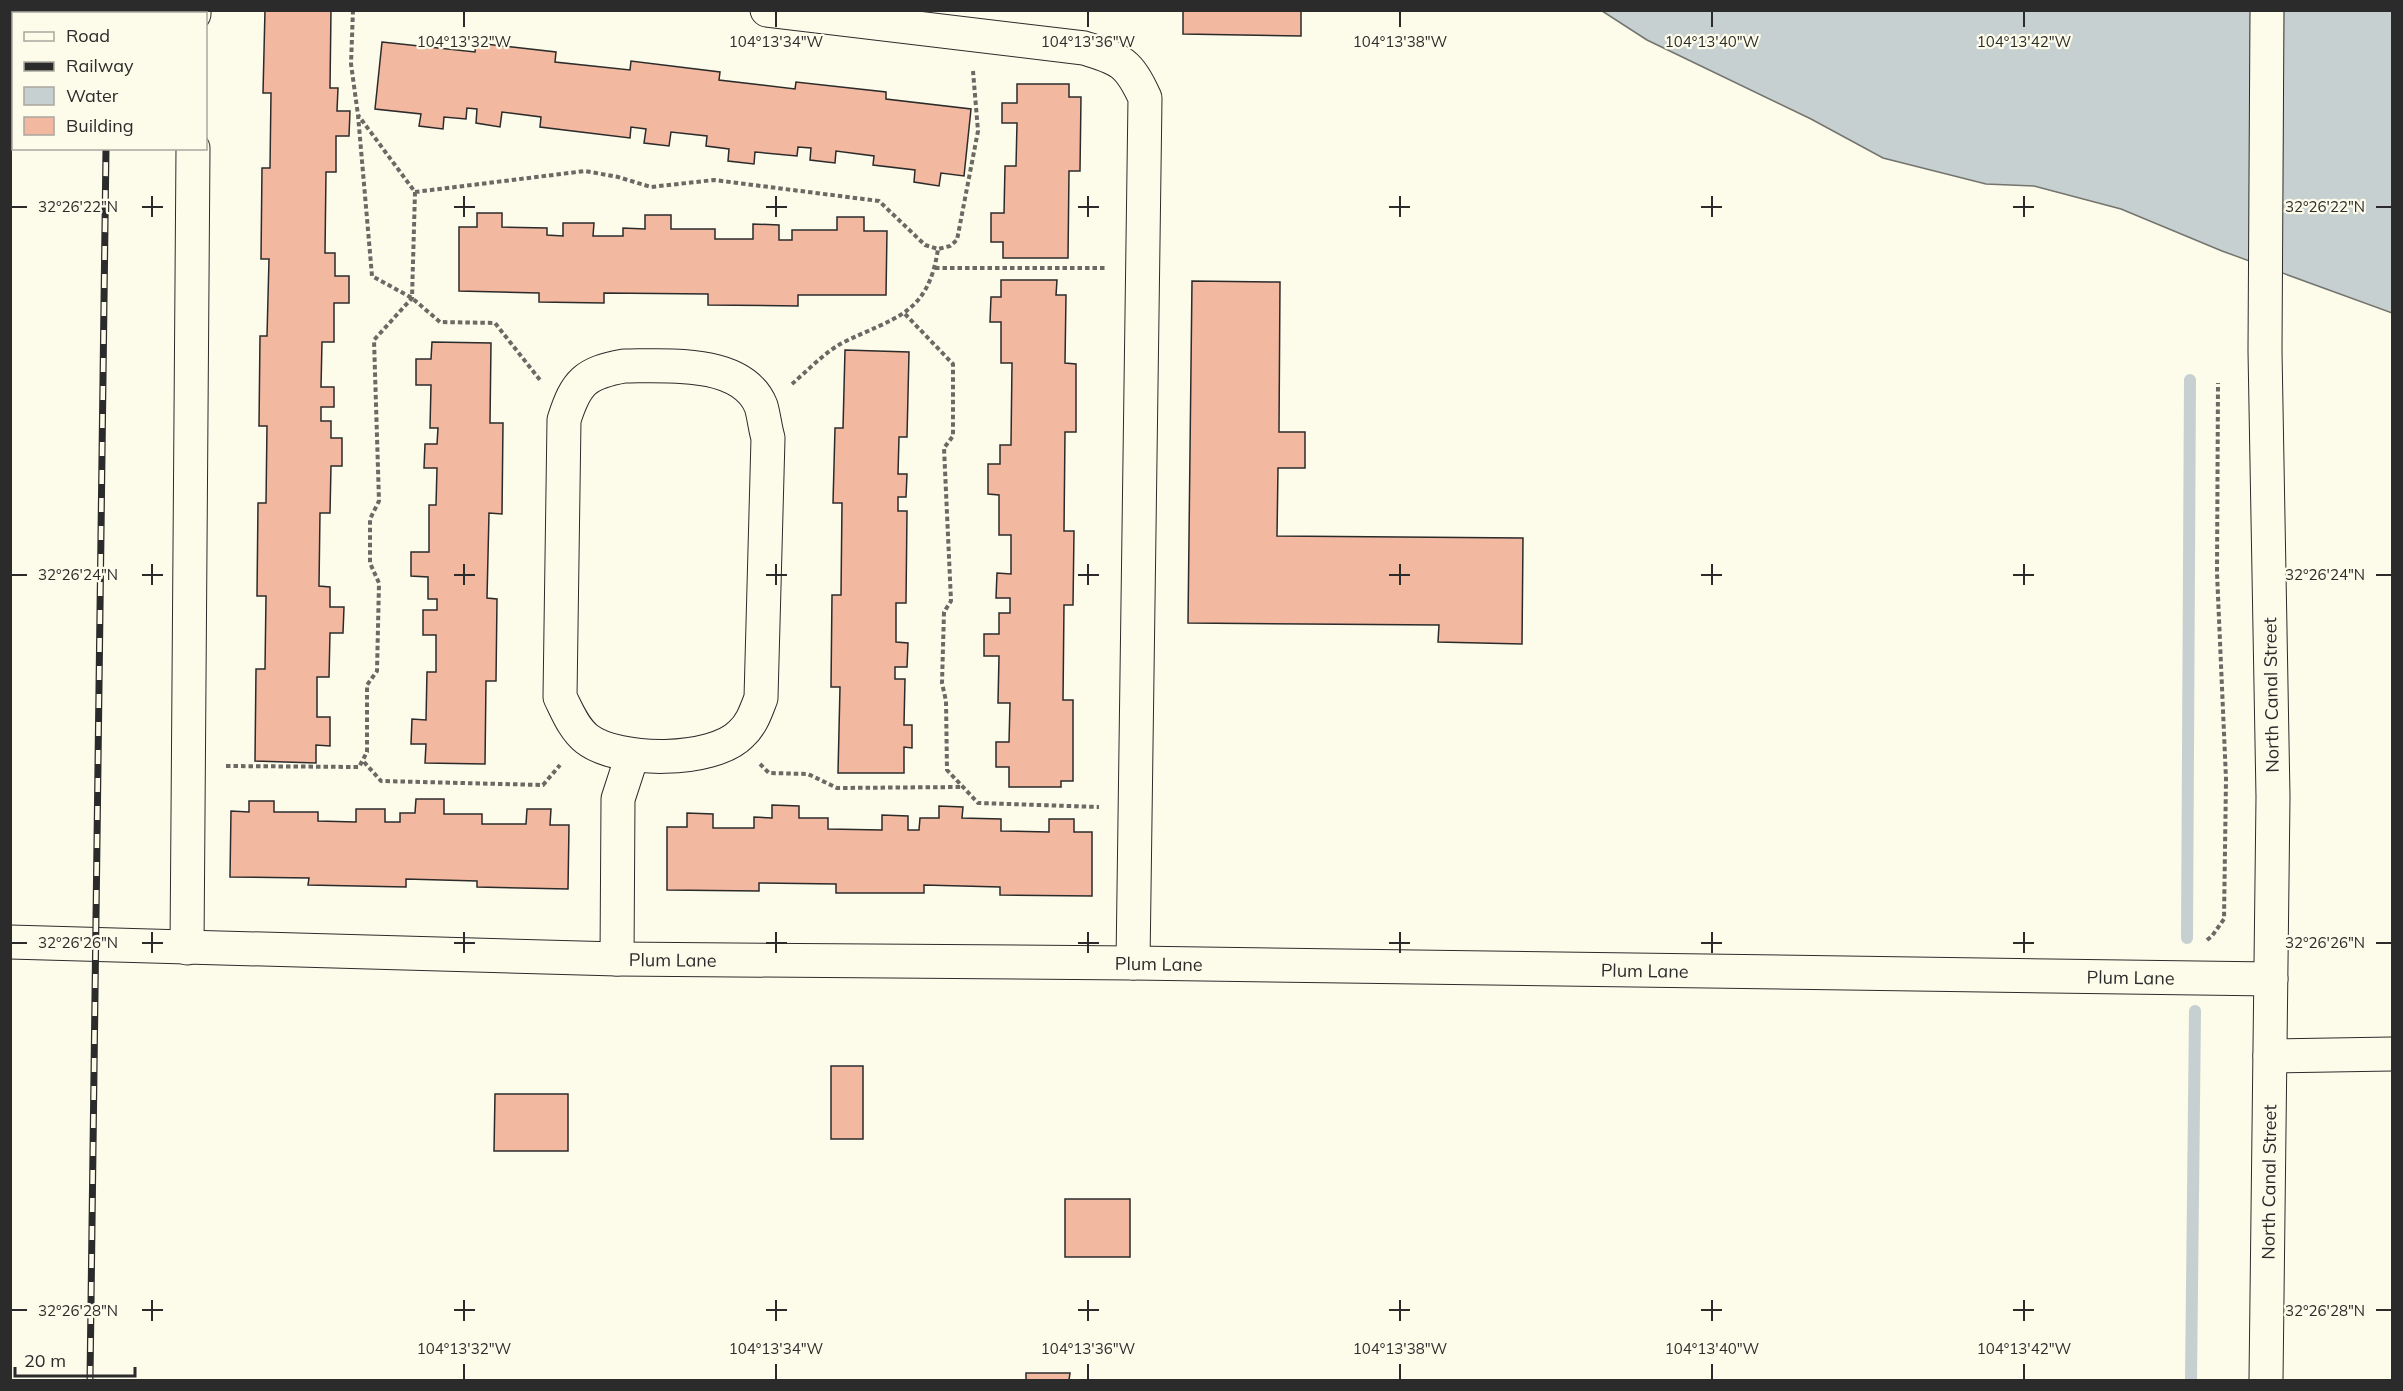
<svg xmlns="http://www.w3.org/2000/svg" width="2403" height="1391" viewBox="0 0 2403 1391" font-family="Mulish,sans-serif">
<rect width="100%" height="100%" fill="#fdfbea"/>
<!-- water -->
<path fill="#c7d0d0" stroke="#74746e" stroke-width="1.5" d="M1602,11H2392V313L2222,251L2121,209L2034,186L1986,184L1883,158L1811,119L1647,40Z"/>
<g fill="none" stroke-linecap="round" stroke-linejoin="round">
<!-- stream -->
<path stroke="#c7d0d0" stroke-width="12" d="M2187,938L2190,380
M2191,1380L2195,1011"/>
</g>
<!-- building -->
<path fill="#f2b8a0" stroke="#2b2b2b" stroke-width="1.5" d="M265,10H331L330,88H338L337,111H350L349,136H336V172H326L325,253H335V276H349V303H334V342H322L321,387H334V407H321V421H331V438H342V466H331L330,513H320L319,586L330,587V607H344L343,633H330L329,677H317V717H330V746L316,745V763L255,761L256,669H265L266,596H257L258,503H266L267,426H259L260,336H267L269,259H261L262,168H270L271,93H263Z
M1183,10H1301V36L1183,34Z
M382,42L475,52L476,43L556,52L555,62L630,70L631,61L720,72L719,80L795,89L796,82L886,92V99L971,109L964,176L941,173L939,186L914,182L915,170L873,165L874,156L836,151L835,163L810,160L811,148L798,147L797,156L755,152L754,164L728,161L729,149L706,146L707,136L671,132L669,146L644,143L646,129L631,127L630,138L540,127L541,117L502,112L500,127L476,123L477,109L467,108L466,119L444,117L443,129L419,126L421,114L375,109Z
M1017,84H1069V97H1081L1080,171H1069L1068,258H1003V242H991V213H1004L1005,166H1016L1017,123H1002V103H1017Z
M477,213H502V227L547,228V235L563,236V223H594L593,236H623V228L645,229V215H671V229H715V239H753V224L779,225V240H792V230H837V217H864V231H887L886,295H798V306L708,305V294L604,293V303L539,302V293L459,291V227H477Z
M1001,280H1057L1056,295H1066L1065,363L1076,364V432H1065L1064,531H1074L1073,605H1064L1063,700H1073V781H1061V787H1009V767H996V742H1009L1010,703H998L999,656H984V634H999V613H1010V598H996L997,573L1011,574V535H999V495L988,494V464H1000V445H1011L1012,363H1001V322H990L991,297H1001Z
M1192,281L1280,282L1279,432H1305V468H1278L1277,536L1523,538L1522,644L1438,642L1439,625L1188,623Z
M432,342L491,343L490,423H503L502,514L489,513L487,598L497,599L496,681H486L485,764L425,763L426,744H411L412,719L426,720L427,672H436V635H423V610H437V599H428V577L411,576V552H429V505H436L437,468H424L425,444H437L438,428H430L431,385H416V359H431Z
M845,350L909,352L907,437H899L898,474H907L906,497H898V511H907L906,603H896V642L908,643L907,667H895V679H905L904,725H912V748L904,747V773H838L840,687H831L832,595H841L842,503H833L835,428H843Z
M416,799H444V814H482V824H526L527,809H551L550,825H569L568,889L477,887V881L406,879V887L308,885L309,878L230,877L231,811L249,812V801H274V812H318V821L356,822V809H385V822H400V813H415Z
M772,805L799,806V818H828V829L882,830V815L908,816V830H919L920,818H939V806L963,807L962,818L1001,819V831L1049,832V819H1074V832H1092V896L1000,895V887L924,885V893H836V884L759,883V891L667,890V827H687V813L713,814V828H754V817L772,818Z
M831,1066H863V1139H831Z
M495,1094H568V1151H494Z
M1065,1199H1130V1257H1065Z
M1026,1373H1070L1069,1380H1026Z"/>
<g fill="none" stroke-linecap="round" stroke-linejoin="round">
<!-- minor casing -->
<g stroke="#2b2b2b" stroke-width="35">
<g id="minor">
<path d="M767,10L1084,48C1121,59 1129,63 1145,98L1133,963"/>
<path d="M194,14V10"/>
<path d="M624,366C665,366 742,359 761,406C764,416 765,428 768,438L761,698C756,711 752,724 741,734C713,763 618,763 587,739C574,729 567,711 560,697L564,420C576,382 585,373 624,366Z"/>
<path id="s1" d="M10,942L617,959L1133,963L2271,979"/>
<path d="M187,948L193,148"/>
<path d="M617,959L618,799L632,756"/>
<path d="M2270,1056L2392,1054"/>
</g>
</g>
<!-- primary casing -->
<g stroke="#2b2b2b" stroke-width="35">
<g id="primary">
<path id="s2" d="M2266,1380L2273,797L2265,351L2267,10"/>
</g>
</g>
<!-- path -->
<path stroke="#6a6964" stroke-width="4" stroke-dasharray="4.5 3" stroke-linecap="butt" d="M353,10L351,64L358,115L372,276L412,298L440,322L495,323L540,380
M415,192L585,171L618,177L651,187L714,180L879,201L925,245L938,249L950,246L957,240L978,131L973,71
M935,268H1105
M905,314L953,364V436L944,448L951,601L944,612L942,683L946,701L947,770L978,803L1099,807
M792,384C807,371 824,353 842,343C894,317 928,316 938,249
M364,762L381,781L543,785L560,765
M760,764L769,773L808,774L837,788L961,787
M226,766L359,767L367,752V685L377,671L379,583L370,563V519L379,501L374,340L412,298L415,192L358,115
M2207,940L2212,936L2224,919L2226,779L2217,573L2218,383"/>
<!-- minor -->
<use href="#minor" stroke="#fdfbea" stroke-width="33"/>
<!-- primary -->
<use href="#primary" stroke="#fdfbea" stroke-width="33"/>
<!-- rail casing -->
<g stroke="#2b2b2b" stroke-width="7">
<path id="rail" d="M108,14V10
M90,1380L106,148"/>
</g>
<!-- rail -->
<use href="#rail" stroke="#fdfbea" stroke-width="4.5" stroke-dasharray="14" stroke-linecap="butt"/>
</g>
<!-- ticks -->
<path fill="none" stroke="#2b2b2b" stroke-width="2" d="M464,12V27M776,12V27M1088,12V27M1400,12V27M1712,12V27M2024,12V27M152,196V217M464,196V217M776,196V217M1088,196V217M1400,196V217M1712,196V217M2024,196V217M12,207H27M142,207H163M454,207H475M766,207H787M1078,207H1099M1389,207H1410M1701,207H1722M2013,207H2034M2376,207H2391M152,564V585M464,564V585M776,564V585M1088,564V585M1400,564V585M1712,564V585M2024,564V585M12,575H27M142,575H163M454,575H475M766,575H787M1078,575H1099M1389,575H1410M1701,575H1722M2013,575H2034M2376,575H2391M152,932V953M464,932V953M776,932V953M1088,932V953M1400,932V953M1712,932V953M2024,932V953M12,943H27M142,943H163M454,943H475M766,943H787M1078,943H1099M1389,943H1410M1701,943H1722M2013,943H2034M2376,943H2391M152,1300V1321M464,1300V1321M776,1300V1321M1088,1300V1321M1400,1300V1321M1712,1300V1321M2024,1300V1321M12,1310H27M142,1310H163M454,1310H475M766,1310H787M1078,1310H1099M1389,1310H1410M1701,1310H1722M2013,1310H2034M2376,1310H2391M464,1364V1379M776,1364V1379M1088,1364V1379M1400,1364V1379M1712,1364V1379M2024,1364V1379"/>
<g text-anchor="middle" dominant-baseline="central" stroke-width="4.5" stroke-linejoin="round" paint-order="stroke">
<!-- street labels -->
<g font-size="18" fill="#2b2b2b" stroke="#fdfbea">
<text transform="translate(2271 695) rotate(-91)">North Canal Street</text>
<text stroke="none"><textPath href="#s1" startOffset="663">Plum Lane</textPath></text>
<text stroke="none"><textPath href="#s1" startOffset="1149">Plum Lane</textPath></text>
<text stroke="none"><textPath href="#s1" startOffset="1635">Plum Lane</textPath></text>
<text stroke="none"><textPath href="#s1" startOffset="2121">Plum Lane</textPath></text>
<text stroke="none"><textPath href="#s2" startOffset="198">North Canal Street</textPath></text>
</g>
</g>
<g font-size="15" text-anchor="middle" fill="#2b2b2b" stroke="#fdfbea" stroke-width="4.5" stroke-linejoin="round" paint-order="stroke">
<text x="464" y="47">104°13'32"W</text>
<text x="776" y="47">104°13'34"W</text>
<text x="1088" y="47">104°13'36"W</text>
<text x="1400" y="47">104°13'38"W</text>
<text x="1712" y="47">104°13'40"W</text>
<text x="2024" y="47">104°13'42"W</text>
<text x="2325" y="212">32°26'22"N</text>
<text x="78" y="212">32°26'22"N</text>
<text x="2325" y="580">32°26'24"N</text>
<text x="78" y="580">32°26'24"N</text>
<text x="2325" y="948">32°26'26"N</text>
<text x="78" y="948">32°26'26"N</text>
<text x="2325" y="1316">32°26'28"N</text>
<text x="78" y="1316">32°26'28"N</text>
<text x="464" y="1354">104°13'32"W</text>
<text x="776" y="1354">104°13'34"W</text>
<text x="1088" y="1354">104°13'36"W</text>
<text x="1400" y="1354">104°13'38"W</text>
<text x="1712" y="1354">104°13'40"W</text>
<text x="2024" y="1354">104°13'42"W</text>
</g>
<!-- border -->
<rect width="2403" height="1391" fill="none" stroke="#2b2b2b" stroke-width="24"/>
<!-- legend -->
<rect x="12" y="12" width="195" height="138" fill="#fdfbea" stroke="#a9a89e" stroke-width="1.5"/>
<rect x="24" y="32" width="30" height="9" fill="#fdfbea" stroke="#a9a89e" stroke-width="1.5"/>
<text x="66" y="42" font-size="18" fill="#2b2b2b">Road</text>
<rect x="24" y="62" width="30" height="9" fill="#2b2b2b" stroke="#a9a89e" stroke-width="1.5"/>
<text x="66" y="72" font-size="18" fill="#2b2b2b">Railway</text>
<rect x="24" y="87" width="30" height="18" fill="#c7d0d0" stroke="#a9a89e" stroke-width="1.5"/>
<text x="66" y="102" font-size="18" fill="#2b2b2b">Water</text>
<rect x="24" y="117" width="30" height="18" fill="#f2b8a0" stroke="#a9a89e" stroke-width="1.5"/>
<text x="66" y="132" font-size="18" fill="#2b2b2b">Building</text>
<!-- scale -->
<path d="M15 1367v9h120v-9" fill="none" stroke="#2b2b2b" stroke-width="3"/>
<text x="24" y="1367" font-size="18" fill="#2b2b2b" stroke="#fdfbea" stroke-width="4.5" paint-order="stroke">20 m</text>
</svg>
